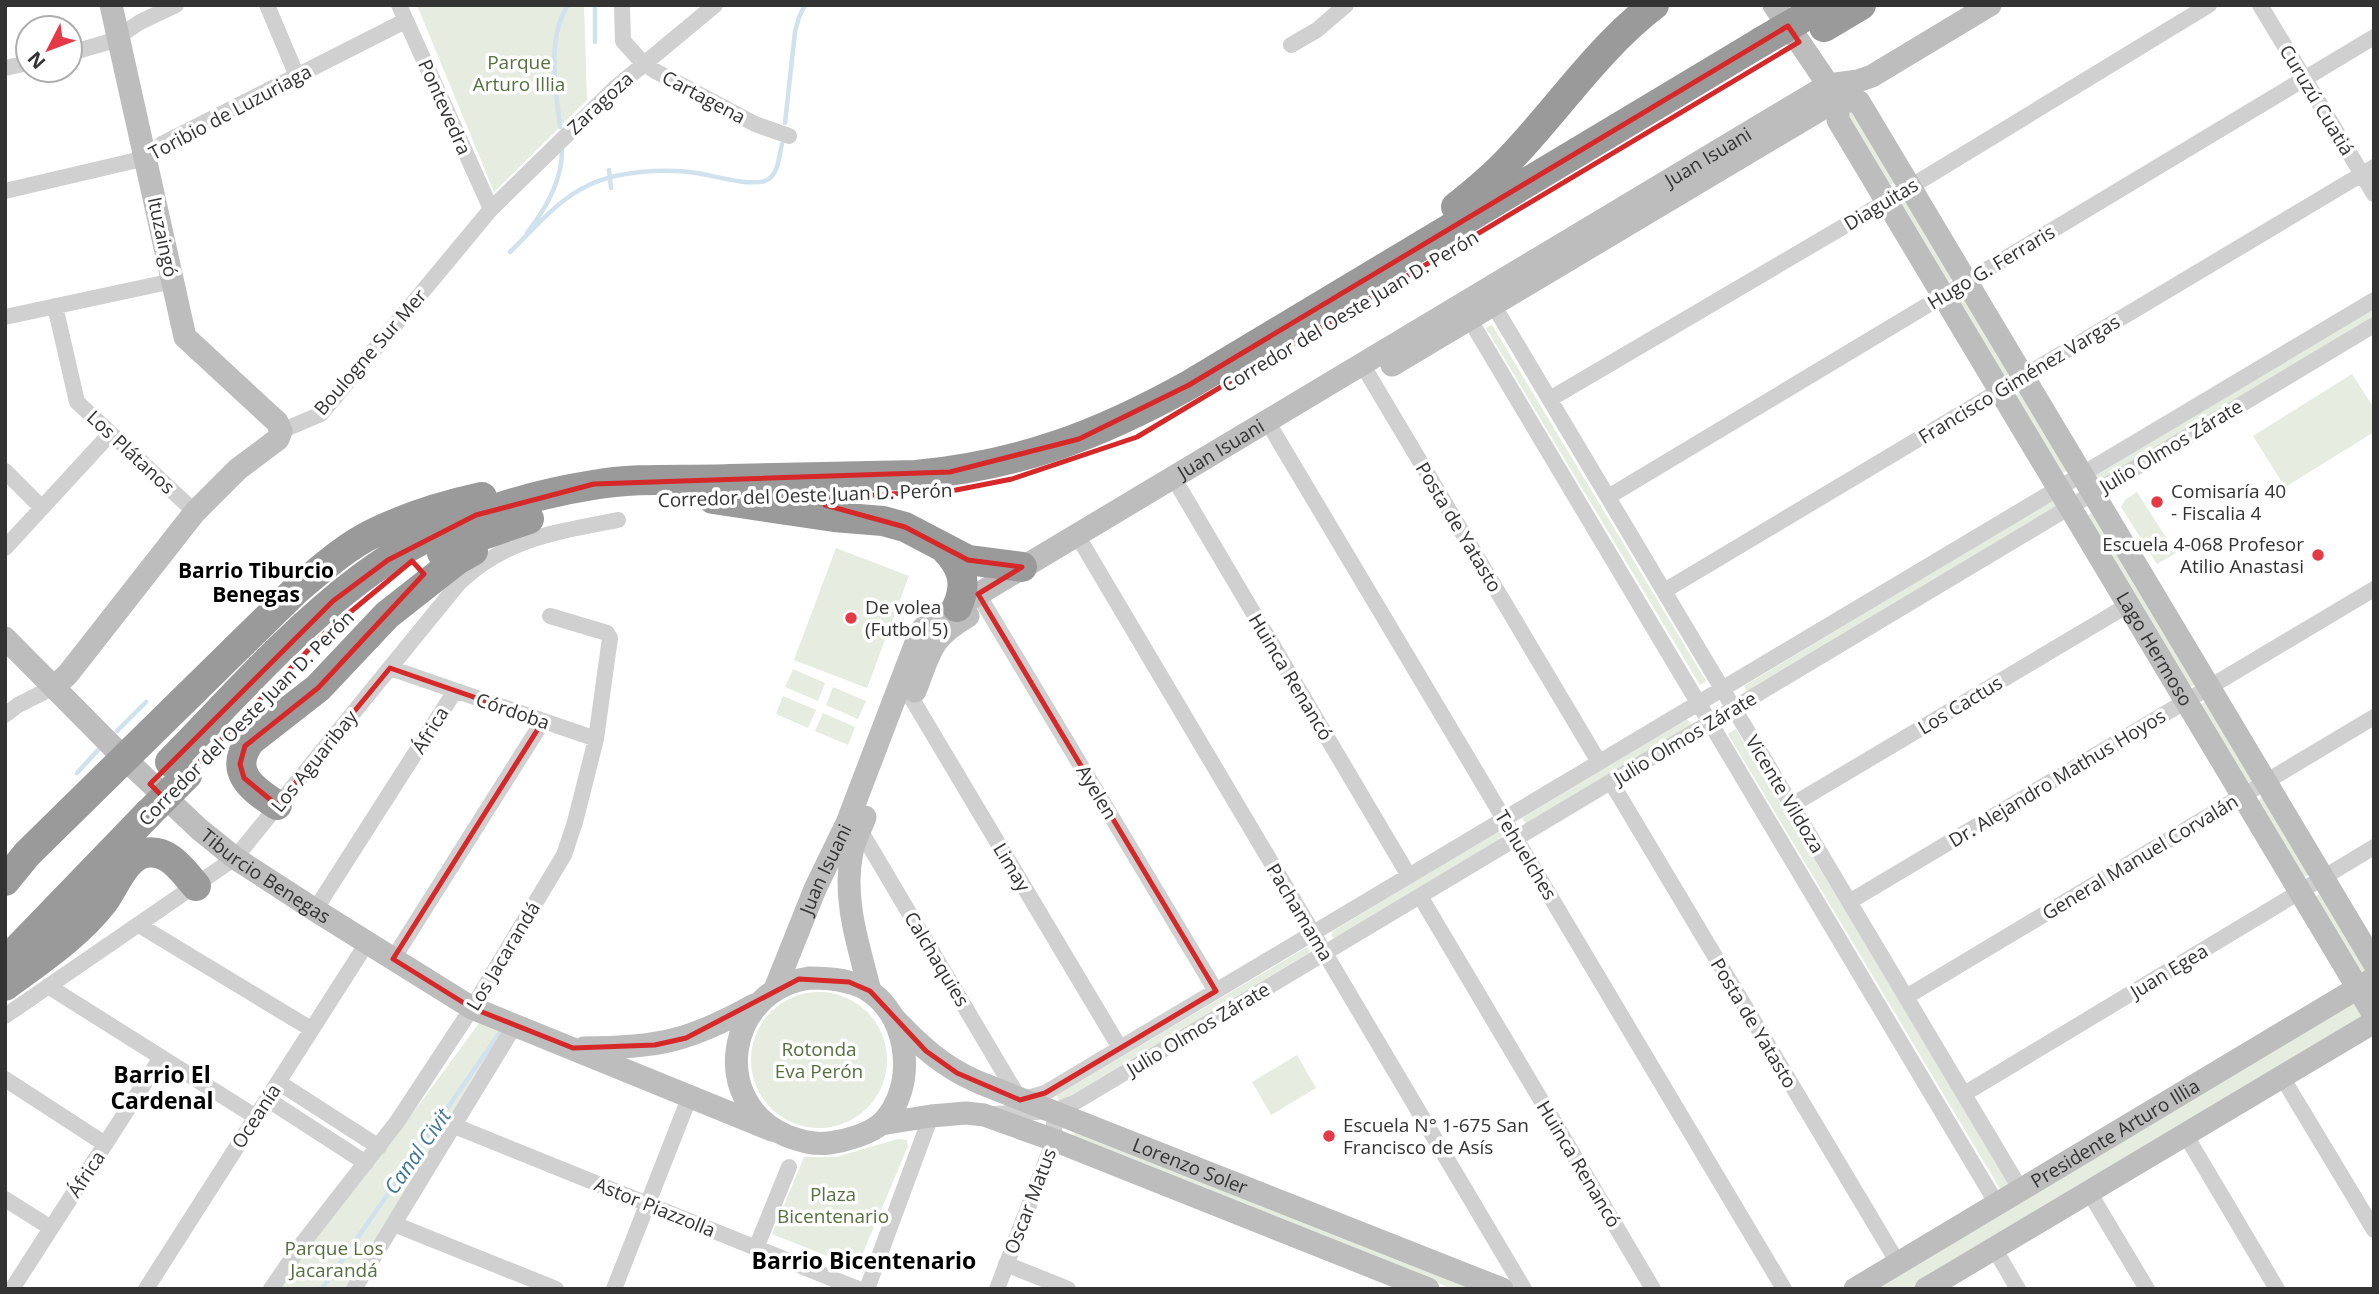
<svg xmlns="http://www.w3.org/2000/svg" width="2379" height="1294" viewBox="0 0 2379 1294" font-family="'Open Sans',sans-serif">
<rect width="100%" height="100%" fill="#fff"/>
<!-- green -->
<path fill="#e6ecdf" d="M417,5H584L587,100L494,192Z
M1853,108L1897,181L1890,185L1846,112Z
M1908,199L1954,278L1947,282L1901,204Z
M1965,295L2011,373L2004,377L1957,299Z
M2374,308V317L2103,480L2098,482L2095,476Z
M1492,325L1706,681L1700,685L1486,328Z
M2352,374L2374,408V432L2285,487L2253,436Z
M2022,391L2068,470L2062,474L2015,396Z
M2137,492L2176,553L2157,564L2121,507L2125,500Z
M2053,500L2057,506L1748,693L1744,686Z
M2093,512L2196,684L2189,688L2087,516Z
M836,548L909,576L867,688L794,660Z
M793,669L825,683L818,701L785,687Z
M833,687L866,701L858,719L826,705Z
M783,696L816,710L808,728L776,714Z
M2205,702L2252,780L2247,783L2200,705Z
M823,713L855,727L848,745L815,731Z
M1687,719L1691,724L1690,727L1526,824L1522,818Z
M1736,729L2011,1187L2002,1192L1728,734Z
M2263,797L2310,874L2303,878L2257,801Z
M1498,831L1502,834L1501,839L1335,939L1331,936L1333,931Z
M2322,893L2368,969L2361,973L2315,897Z
M1307,947L1310,950L1309,953L1063,1100H1058L1057,1095Z
M751 1060a68 68 0 1 1 136 0a68 68 0 1 1-136 0Z
M2356,1003L2364,1013L2360,1023L1912,1289H1868L2349,1004Z
M480,1022L499,1029L501,1033L500,1036L347,1289H277L424,1098Z
M1297,1055L1316,1088L1271,1115L1252,1082Z
M1076,1128L1477,1289H1453L1073,1138Z
M898,1139L907,1140L908,1146L860,1260L852,1266L772,1234L804,1157H836Z"/>
<g fill="none" stroke-linecap="round" stroke-linejoin="round">
<!-- stream -->
<path stroke="#cfe2ee" stroke-width="4.5" d="M595,5V42
M785,123L795,32L799,17L805,5
M560,127C556,89 546,39 568,5
M609,170L611,188
M527,233C545,210 562,181 562,151
M510,252C533,230 557,200 587,186C616,171 665,168 697,173C715,176 748,186 765,181C779,176 779,155 782,144
M117,731L146,702
M77,773L98,750
M322,1289L503,1028"/>
<!-- street -->
<path stroke="#d0d0d0" stroke-width="16" d="M267,5L297,76
M399,5L491,209
M622,5L623,41L643,63L657,72L755,124L789,136
M2260,5L2374,194
M1291,45L1317,30L1346,5
M70,53L112,41L140,22L176,5
M5,68L28,63
M5,191L146,158L162,144L405,21
M1488,296L2021,1190
M55,306L77,402L195,512
M1464,310L1997,1204
M5,317L173,281
M1362,364L1599,762
M1550,399L1887,201L2209,5
M1267,421L1784,1289
M281,431L321,414L491,209L614,89L715,5
M5,471L42,508
M1173,477L1409,876
M1608,497L2374,37
M1077,535L1524,1289
M5,548L110,434
M1664,591L2374,167
M978,594L1216,991
M390,668L596,739
M898,690L912,699L1120,1048
M5,715L18,705L54,687
M1611,782L1898,1263
M1792,805L2128,605
M853,826L860,830L1020,1100L1045,1093L2374,300
M1420,896L1653,1289
M1849,902L2374,589
M315,910L455,691
M139,925L311,1029
M393,959L543,721
M48,986L256,1117
M1906,997L2374,717
M5,1016L235,858L459,583C506,538 557,532 618,520
M2282,1077L2374,1230
M5,1079L105,1144
M278,1082L379,1147
M1964,1094L2374,847
M267,1099L366,1163
M993,1114L1054,1111L1074,1103L2374,325
M452,1125L858,1289
M2185,1134L2277,1289
M2089,1192L2147,1289
M5,1199L51,1228
M394,1224L556,1289
M756,1248L789,1167
M1994,1248L2018,1289
M1006,1264L1068,1289
M12,1289L160,1059
M146,1289L367,943
M271,1289L302,1244L397,1122L472,1008L564,855L575,822L596,739L610,638L607,633L550,616
M354,1289L515,1025
M614,1289L690,1096
M867,1289L931,1116
M997,1289L1054,1140V1111"/>
<!-- secondary -->
<g stroke="#bdbdbd" stroke-width="23">
<path id="s1" d="M1774,5L1838,99V120L2374,1015"/>
<path d="M1838,99L1859,102L2374,963"/>
<path d="M1392,365L1838,99L1858,81"/>
<path id="s2" d="M5,638L124,758L199,829L235,858L315,910L472,1008L772,1130"/>
<path d="M54,687L68,674L195,512L238,469L278,439L281,431L277,422L265,411L185,337L111,5"/>
<path d="M915,691C931,651 929,639 968,616"/>
<path d="M865,817C861,828 854,841 852,852C842,899 859,947 870,991"/>
<path d="M810,978C831,978 855,980 872,993C910,1021 916,1088 883,1122C871,1134 845,1141 829,1143C814,1145 801,1141 787,1136C708,1103 726,989 810,978Z"/>
<path id="s3" d="M775,989L815,889L847,823L917,640L923,628L930,623L1828,85L1858,81L1872,76L1990,5"/>
<path id="s4" d="M893,1017C919,1045 943,1067 978,1082L1502,1289"/>
<path d="M584,1048C657,1048 690,1041 754,1005"/>
<path d="M881,1124L931,1116L966,1113L984,1115L1054,1140L1428,1289"/>
<path id="s5" d="M1855,1289L2371,980"/>
<path d="M1926,1289L2374,1022"/>
</g>
<!-- highway -->
<path stroke="#9a9a9a" stroke-width="30" d="M1824,27L1861,5
M1456,207C1475,192 1493,177 1509,160C1558,109 1597,49 1654,5
M713,499L834,517L883,521L905,527L968,560L1022,567
M944,548C962,566 968,583 957,607
M442,553L474,538L529,519
M170,762C231,700 290,632 360,579C427,528 510,498 593,485C638,477 685,481 730,479C792,478 854,476 916,475C1020,465 1099,435 1189,385L1761,42
M277,805C252,789 228,772 250,741L318,688L387,615L457,560L473,551
M5,881L27,854L295,591C320,570 345,547 374,533C409,516 445,505 482,497
M5,962L148,814
M5,986C40,960 77,936 104,901C115,886 125,857 145,853C168,848 183,871 196,886"/>
<!-- highway-bridge -->
<path stroke="#9a9a9a" stroke-width="30" d="M1761,42L1814,11
M148,814L187,775"/>
</g>
<!-- marked area -->
<path fill="none" stroke="#d62828" stroke-width="5" stroke-linejoin="round" d="M1788,26L1799,42L1137,437L1012,479L956,490L825,498V505L905,527L968,560L1022,567L978,594L1216,991L1045,1093L1020,1100L957,1073L926,1051L870,991L849,982L799,979L686,1038L655,1045L573,1048L472,1008L393,959L543,721L390,668L277,805L244,778L240,764L245,746L318,688L424,574L412,561L325,633L164,798L150,784L333,601L388,560L476,515L594,484L950,472L1079,439L1189,385Z"/>
<!-- markers -->
<g fill="#e63946" stroke="#fff" stroke-width="2.5">
<circle cx="2157" cy="502" r="7"/>
<circle cx="2318" cy="555" r="7"/>
<circle cx="851" cy="618" r="7"/>
<circle cx="1329" cy="1136" r="7"/>
</g>
<g text-anchor="middle" dominant-baseline="central" stroke-width="7" stroke-linejoin="round" paint-order="stroke">
<!-- park labels -->
<g font-size="19" fill="#56703f" stroke="#fff">
<text x="519" y="62">Parque<tspan x="519" dy="22">Arturo Illia</tspan></text>
<text x="819" y="1049">Rotonda<tspan x="819" dy="22">Eva Perón</tspan></text>
<text x="833" y="1194">Plaza<tspan x="833" dy="22">Bicentenario</tspan></text>
<text x="334" y="1248">Parque Los<tspan x="334" dy="22">Jacarandá</tspan></text>
</g>
<!-- street labels -->
<g font-size="19" fill="#333" stroke="#fff">
<text transform="translate(704 97) rotate(28)">Cartagena</text>
<text transform="translate(2317 100) rotate(59)">Curuzú Cuatiá</text>
<text transform="translate(600 103) rotate(-43)">Zaragoza</text>
<text transform="translate(445 107) rotate(66)">Pontevedra</text>
<text transform="translate(230 112) rotate(-28)">Toribio de Luzuriaga</text>
<text stroke="none"><textPath href="#s3" startOffset="1306">Juan Isuani</textPath></text>
<text transform="translate(1881 204) rotate(-31)">Diaguitas</text>
<text transform="translate(163 237) rotate(78)">Ituzaingó</text>
<text transform="translate(1991 267) rotate(-31)">Hugo G. Ferraris</text>
<text transform="translate(1350 311) rotate(-31)">Corredor del Oeste Juan D. Perón</text>
<text transform="translate(370 352) rotate(-49)">Boulogne Sur Mer</text>
<text transform="translate(2019 379) rotate(-31)">Francisco Giménez Vargas</text>
<text transform="translate(2171 446) rotate(-31)">Julio Olmos Zárate</text>
<text stroke="none"><textPath href="#s3" startOffset="738">Juan Isuani</textPath></text>
<text transform="translate(131 452) rotate(43)">Los Plátanos</text>
<text transform="translate(805 495) rotate(-2)">Corredor del Oeste Juan D. Perón</text>
<text transform="translate(1459 527) rotate(59)">Posta de Yatasto</text>
<text stroke="none"><textPath href="#s1" startOffset="751">Lago Hermoso</textPath></text>
<text transform="translate(1291 677) rotate(59)">Huinca Renancó</text>
<text transform="translate(1960 705) rotate(-31)">Los Cactus</text>
<text transform="translate(513 711) rotate(19)">Córdoba</text>
<text transform="translate(246 718) rotate(-45)">Corredor del Oeste Juan D. Perón</text>
<text transform="translate(430 730) rotate(-58)">África</text>
<text transform="translate(1685 738) rotate(-31)">Julio Olmos Zárate</text>
<text transform="translate(314 761) rotate(-51)">Los Aguaribay</text>
<text transform="translate(2057 778) rotate(-31)">Dr. Alejandro Mathus Hoyos</text>
<text transform="translate(1097 792) rotate(59)">Ayelen</text>
<text transform="translate(1785 794) rotate(59)">Vicente Vildoza</text>
<text transform="translate(1526 855) rotate(59)">Tehuelches</text>
<text transform="translate(2140 857) rotate(-31)">General Manuel Corvalán</text>
<text transform="translate(1012 867) rotate(59)">Limay</text>
<text stroke="none"><textPath href="#s3" startOffset="130">Juan Isuani</textPath></text>
<text stroke="none"><textPath href="#s2" startOffset="354">Tiburcio Benegas</textPath></text>
<text transform="translate(1300 912) rotate(59)">Pachamama</text>
<text transform="translate(503 956) rotate(-59)">Los Jacarandá</text>
<text transform="translate(937 959) rotate(59)">Calchaquies</text>
<text transform="translate(2169 971) rotate(-31)">Juan Egea</text>
<text transform="translate(1754 1023) rotate(59)">Posta de Yatasto</text>
<text transform="translate(1198 1029) rotate(-31)">Julio Olmos Zárate</text>
<text transform="translate(256 1116) rotate(-57)">Oceanía</text>
<text stroke="none"><textPath href="#s5" startOffset="303">Presidente Arturo Illia</textPath></text>
<text transform="translate(1579 1164) rotate(59)">Huinca Renancó</text>
<text stroke="none"><textPath href="#s4" startOffset="336">Lorenzo Soler</textPath></text>
<text transform="translate(86 1174) rotate(-57)">África</text>
<text transform="translate(1030 1201) rotate(-69)">Oscar Matus</text>
<text transform="translate(655 1207) rotate(22)">Astor Piazzolla</text>
</g>
<!-- poi labels -->
<g font-size="19" fill="#333" stroke="#fff" text-anchor="start">
<text x="2171" y="491">Comisaría 40<tspan x="2171" dy="22">- Fiscalia 4</tspan></text>
<text x="2304" y="544" text-anchor="end">Escuela 4-068 Profesor<tspan x="2304" dy="22">Atilio Anastasi</tspan></text>
<text x="865" y="607">De volea<tspan x="865" dy="22">(Futbol 5)</tspan></text>
<text x="1343" y="1125">Escuela N° 1-675 San<tspan x="1343" dy="22">Francisco de Asís</tspan></text>
</g>
<!-- neighbourhood labels -->
<g font-size="21" font-weight="bold" fill="#000" stroke="#fff">
<text x="256" y="570">Barrio Tiburcio<tspan x="256" dy="24">Benegas</tspan></text>
</g>
<!-- water labels -->
<g font-size="21" font-style="italic" fill="#3f7597" stroke="#fff">
<text transform="translate(417 1151) rotate(-55)">Canal Civit</text>
</g>
<!-- quarter labels -->
<g font-size="23" font-weight="bold" fill="#000" stroke="#fff">
<text x="162" y="1074">Barrio El<tspan x="162" dy="26">Cardenal</tspan></text>
<text x="864" y="1260">Barrio Bicentenario</text>
</g>
</g>
<!-- border -->
<rect width="2379" height="1294" fill="none" stroke="#333333" stroke-width="14"/>
<!-- north arrow -->
<g transform="translate(49 49) rotate(228)"><circle r="33" fill="#ffffff" stroke="#adadad" stroke-width="2"/>
<path d="M0-5L12 26L0 18L-12 26Z" fill="#e63946"/>
<text y="-10" font-size="19" font-weight="bold" text-anchor="middle" fill="#333333">N</text>
</g>
</svg>
